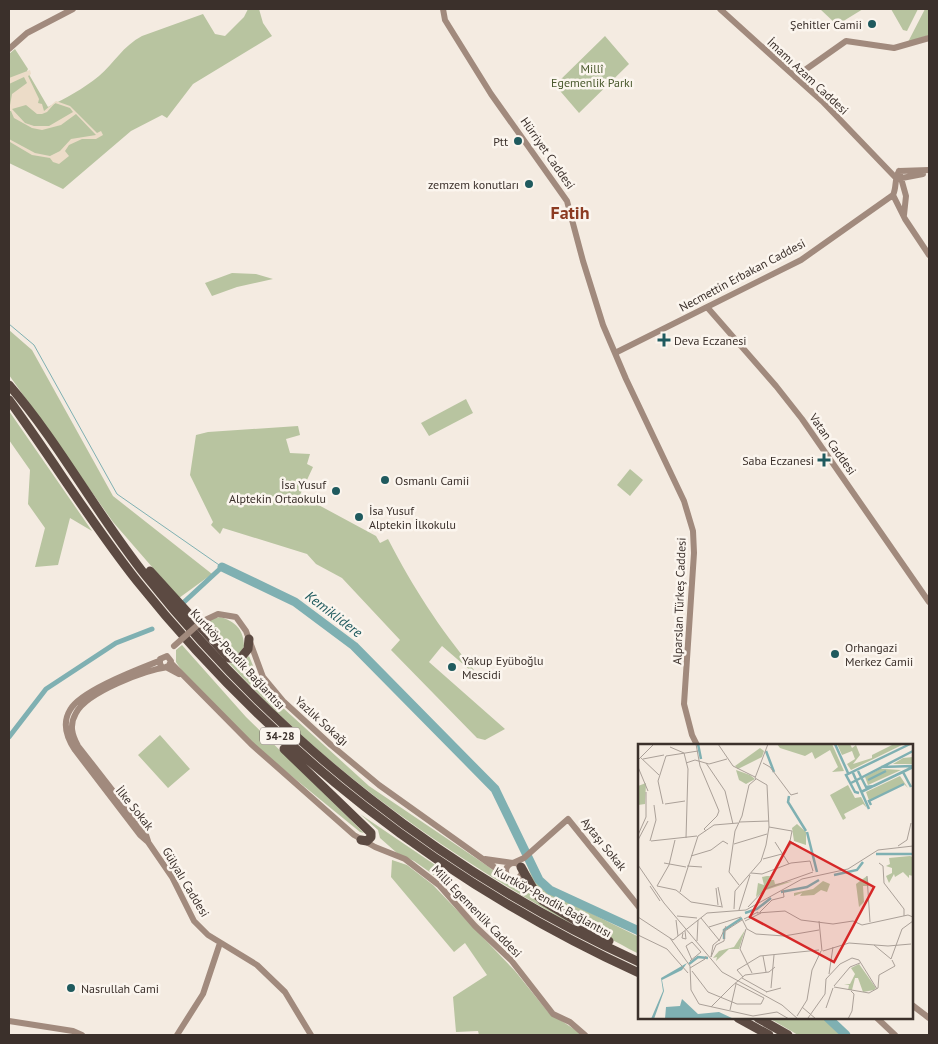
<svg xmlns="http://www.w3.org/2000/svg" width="938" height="1044" viewBox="0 0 938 1044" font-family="'PT Sans',sans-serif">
<rect width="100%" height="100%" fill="#f4ebe1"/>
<!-- green -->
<path fill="#b8c4a0" d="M248,9H259L263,23L272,36L193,84L167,118L162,115L131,131L63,189L9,163V54L15,49L28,69L27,71L48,107C66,98 83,89 99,76C114,63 123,46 142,36L203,14L215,34L225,36L244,17Z
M820,9H863L837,25Z
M891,9H918L907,31L903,30Z
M925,9H929V35L908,42Z
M605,36L629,64L579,113L555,85Z
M232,273L256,274L273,279L237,287L212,296L205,283Z
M9,330L32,350L113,496L212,574L179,598L113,522L9,375Z
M466,399L473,413L429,436L421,423Z
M9,411L92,531L70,518L58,565L35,567L45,528L28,504L30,470L9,440Z
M298,426L300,435L286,439L290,453L310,454L307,464L313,467L300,495L376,536L380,543L388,539C414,589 438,626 474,670L471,671L442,646L429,662L505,729L485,740L477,738L391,650L400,640L342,578L316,564L307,554L223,528L220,534L211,525L213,522L190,475L196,435L208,432Z
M630,469L643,480L630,496L617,485Z
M220,617C235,621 244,630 244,646L241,652L233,656L203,626L211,619Z
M182,645L246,717L364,833L360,832L256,747L182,671L176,662V650Z
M249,656L259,680L271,697L369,786L489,867L506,881L515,884L523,880L536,900L575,926C448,855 328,772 229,663L239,664Z
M160,735L190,769L168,788L138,755Z
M360,814L447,873L441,880L414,861L397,853L380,838L378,830Z
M392,860L407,865L433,885L515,971L548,1012L583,1035H479L478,1031L456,1032L453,997L487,975L465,943L454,952L391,877Z
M527,864L536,883L548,892L639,937V954C616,942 555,910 540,892C534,883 530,874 527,864Z
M769,1018H823L840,1035H798Z"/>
<!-- plaza -->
<path fill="#ecdcc8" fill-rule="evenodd" d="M30,70L31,74L28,76L39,99L38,103L42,104L44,111L56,101L70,106L97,133L101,131L103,135L96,139H82L69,145L65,151L69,156L59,164L53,162L50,158L32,155L10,142L9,139L35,153L50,156L60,151L71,139L96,135L76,114L61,125L42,130L32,128L14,118L11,111H9L12,94L27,83L24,77L9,84V78ZM55,103L70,108L73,112L49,126H34L25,123L12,109L26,105L37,114H42L47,112Z"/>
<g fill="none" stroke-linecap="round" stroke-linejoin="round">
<!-- stream -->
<path stroke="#7fb0b2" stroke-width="1" d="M9,324L34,345L117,494L222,567"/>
<!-- canal -->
<path stroke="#7fb0b2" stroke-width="5" d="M183,603L222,567
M9,737L46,689L116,643L152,629"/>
<!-- river -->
<path stroke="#7fb0b2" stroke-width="9" d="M222,567L295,602L354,646L495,789L539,880L550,890L639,931
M828,1018L846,1035"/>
<!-- secondary -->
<path stroke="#a18a7d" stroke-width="6" d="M443,9L445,20L491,94L567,201L583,261L603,325L626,379L684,501L693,531L694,553L684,704L692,735L697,745
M720,9L822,101L895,177
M9,49L27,33L73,9
M795,77L846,41L894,48L929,38
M899,171L906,196L904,215
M899,171L929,170
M902,178L923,174
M893,195L905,219L929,255
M707,307L776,386L802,419L929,602
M615,353L801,260L893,195C897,187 894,179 899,171
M201,622L218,614L236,617L246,631L263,677L283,701L331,745L379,785L508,877
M159,661C139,669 80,691 70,710C62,723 67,738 75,750L140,835L148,842L172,877L194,921L208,935L257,965L285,992L311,1035
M171,663L251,744L354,835L375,847L405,859L439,885L475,926L511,960L553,1014L570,1022L585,1035
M166,667L179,674
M148,841L145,832L78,746C72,735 69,725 76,713C87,692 145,670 168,667L171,661L167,656L160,659V664L162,667
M485,859L513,863L524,858L568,819L639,907
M506 871a8 8 0 1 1 16 0a8 8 0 1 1-16 0Z
M912,1005L929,1018
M877,1018L895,1035
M9,1021L73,1031L82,1035
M177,1035L203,994L220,943"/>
<!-- highway -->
<path stroke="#5c4a42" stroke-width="9" d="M9,385C60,444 97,515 146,576C278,742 446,874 639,962
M9,400C53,460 91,523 137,581C272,750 442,883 639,973
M150,571L229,658L240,659L248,649L249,639
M284,749L371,833V837L367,841L361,840
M521,867L536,894L543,901L609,941
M738,1018L769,1035
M758,1018L788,1035"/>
<!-- secondary-bridge -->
<path stroke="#a18a7d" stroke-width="6" d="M174,646L201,622"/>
</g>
<!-- markers -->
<g fill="#1f5a5e" stroke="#fbf5ee" stroke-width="2">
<circle cx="872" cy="24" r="5"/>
<circle cx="518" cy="141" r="5"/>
<circle cx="529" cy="184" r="5"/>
<path d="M661.5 332.5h5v5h5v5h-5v5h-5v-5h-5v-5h5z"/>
<path d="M821.5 452.5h5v5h5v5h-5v5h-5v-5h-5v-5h5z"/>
<circle cx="385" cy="480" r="5"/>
<circle cx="336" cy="491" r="5"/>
<circle cx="359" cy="517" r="5"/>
<circle cx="835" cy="654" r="5"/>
<circle cx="452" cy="667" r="5"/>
<circle cx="71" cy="988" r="5"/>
</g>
<g text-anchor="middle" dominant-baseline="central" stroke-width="5" stroke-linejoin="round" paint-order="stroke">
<!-- shield labels -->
<rect fill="#fbf5ee" stroke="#756b66" stroke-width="1" x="260" y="727.5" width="40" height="17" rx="4"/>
<g font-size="11" font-weight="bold" fill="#3b302b">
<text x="280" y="736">34-28</text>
</g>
<!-- poi labels -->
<g font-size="12" fill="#3b302b" stroke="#fbf5ee" text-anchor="start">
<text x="862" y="24" text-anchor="end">Şehitler Camii</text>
<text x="508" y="141" text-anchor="end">Ptt</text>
<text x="519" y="184" text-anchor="end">zemzem konutları</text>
<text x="674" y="340">Deva Eczanesi</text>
<text x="814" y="460" text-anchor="end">Saba Eczanesi</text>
<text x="395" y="480">Osmanlı Camii</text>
<text x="326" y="484" text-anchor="end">İsa Yusuf<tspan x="326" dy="14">Alptekin Ortaokulu</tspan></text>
<text x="369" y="510">İsa Yusuf<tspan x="369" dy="14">Alptekin İlkokulu</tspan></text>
<text x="845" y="647">Orhangazi<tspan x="845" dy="14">Merkez Camii</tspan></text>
<text x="462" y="660">Yakup Eyüboğlu<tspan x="462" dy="14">Mescidi</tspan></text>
<text x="81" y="988">Nasrullah Cami</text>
</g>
<!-- park labels -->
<g font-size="12" fill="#4a5a2e" stroke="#fbf5ee">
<text x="592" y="68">Millî<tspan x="592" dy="14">Egemenlik Parkı</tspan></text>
</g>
<!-- street labels -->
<g font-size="12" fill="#3b302b" stroke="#fbf5ee">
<text transform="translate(808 76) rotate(43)">İmamı Azam Caddesi</text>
<text transform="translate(548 153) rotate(55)">Hürriyet Caddesi</text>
<text transform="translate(742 275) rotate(-28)">Necmettin Erbakan Caddesi</text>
<text transform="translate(833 444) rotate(55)">Vatan Caddesi</text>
<text transform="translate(679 601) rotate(-88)">Alparslan Türkeş Caddesi</text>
<text transform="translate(238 659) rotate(47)">Kurtköy-Pendik Bağlantısı</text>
<text transform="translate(322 721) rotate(42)">Yazlık Sokağı</text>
<text transform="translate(135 808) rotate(51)">İlke Sokak</text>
<text transform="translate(604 844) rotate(51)">Aytaşı Sokak</text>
<text transform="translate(186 882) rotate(59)">Gülyalı Caddesi</text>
<text transform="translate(553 902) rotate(29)">Kurtköy-Pendik Bağlantısı</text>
<text transform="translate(477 911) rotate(46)">Milli Egemenlik Caddesi</text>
</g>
<!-- water labels -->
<g font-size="14" font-style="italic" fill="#1f5a5e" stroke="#fbf5ee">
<text transform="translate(334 614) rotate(37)">Kemiklidere</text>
</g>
<!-- district labels -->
<g font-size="18" font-weight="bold" fill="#8c3b22" stroke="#fbf5ee">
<text x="570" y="212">Fatih</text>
</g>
</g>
<!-- overview -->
<g transform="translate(638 744)">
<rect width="275" height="275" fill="#f4ebe1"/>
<path d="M139,0H194L206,27L194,28L200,23L192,6L177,15L174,8L167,12L142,4ZM199,0H212L214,4L218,1L222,11L215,20L234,14V11L256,0H266L213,26L209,20L217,15L214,7L204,11ZM122,4L126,7L124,13L100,25L97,22ZM275,13L274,20H255L265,14ZM242,25H247L263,26L230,41L227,33ZM98,26L112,31L117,35L108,40L101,36ZM262,32L270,44L266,40L232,57L233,62L228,48ZM8,39L7,60L0,61V42ZM210,41L217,54L223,53L229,64L225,60L206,70L208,74L205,76L192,51ZM159,80L168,88V101L156,97L154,84ZM272,112L275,113V132L271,131V134L265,128L257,133L256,130L251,139L248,132L254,129V124L248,122L252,120L251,114ZM129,132H132L131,136H136L137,140L155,137L125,147L118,153L120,139L126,141L124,133ZM229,132L231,142H225L226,158L221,163L218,140ZM185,137L192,140L189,148L183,146L176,151L162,152L164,149L156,152V149L175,145ZM107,186L101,205H91L78,217L79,213L75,214L81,207L96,203ZM221,220L238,244L236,246L225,248L220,234H217L214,246H210L211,241L206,240H212L217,230L213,224Z" fill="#b8c4a0"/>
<path d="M49,219L44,226L24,236L26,247L16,275H13L25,247L23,234ZM44,255L60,270L81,268L96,275H27L28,263L42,262Z" fill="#7fb0b2"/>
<path fill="none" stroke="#7fb0b2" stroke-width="2.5" d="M60,0L63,15M197,0L210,29M128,7L136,28M243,23L275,22M220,27L228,43L236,42M265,28L273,43M215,29L231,65M230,36L248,27M213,39L275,7M223,48L275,23M221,49L217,48L208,31L272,0M151,52L150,58L168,87M233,61L231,57L266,40M169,88L179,128M238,110H275M196,131L219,126L225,118M143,148L169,143L181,136M107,169L119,165L133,154M86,195V186L104,174M51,220L60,213L70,214"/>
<path fill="none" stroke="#aaa098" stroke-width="1" d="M58,0L62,22L81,67L79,72L66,85L68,87M80,0L95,22L117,33M32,3L46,9L50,25L48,94M28,12L60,7M2,13L21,31M5,15L26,11M0,16L16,0M48,19L57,16L71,20L89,15M68,19L87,47L95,80M125,19L132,23L153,51L160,49M0,23L10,47M25,60L20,37L28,12M27,60L47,57M101,78L131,77M131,83L154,87L152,97L164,104M0,91L8,73V48M0,96L10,77M12,97L18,76L16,61M13,97L59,92M137,98L151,120M96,100L129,90M260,102L269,96L273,79M53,112L73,106L85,97L90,100M125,115L144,110L155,98M26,119L48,123M241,119L245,122L246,139L266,165V172M0,121L26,159L84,228L144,261L160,275M49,122L64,123M113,129L124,130L153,119L172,117L175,127M229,132L232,178M101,141L91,128L97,87L104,72L111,41L118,35M12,142L22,157M19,142L31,121L37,96M19,142L38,146L53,158L85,163M80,143L84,162M78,144L80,161M42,148L60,92L76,81L100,79M110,163L127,145L175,128M96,165L97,147L123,117L128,101L131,83L129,41L117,34L130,0M101,166L112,131M122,168L134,156L146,153L145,146M119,169L147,167L163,176L195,180L215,177L224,181L270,171L275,173M39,172L59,174M0,173L35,196L69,169L108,166L164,135L210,125L240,106L275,102M63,174L81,196L75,201L73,213M104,175L109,185L118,190L146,192L181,186M106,175L120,168M38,176L40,192M107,177L123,169M181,177L184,207M71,183L103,173M108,185L102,205L114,229M45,189L44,194L48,195L47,187M0,191L29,205L50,229M32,194L52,222L53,246L61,260L115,272L139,268L151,275M59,197L60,176M81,197L88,182M236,201L253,215M48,202L54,198L63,208L52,217M48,202L54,216M185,207L211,199L250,202L273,200M125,212L128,228M73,213L78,201L86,197L87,187L104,176M253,215L264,185L275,177M52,224L67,215L68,212M54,227L70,248L99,260H123L126,254L97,239M191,230L195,203M241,231L257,222L254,216M105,233L99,226L122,212L181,206M104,234L129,248M94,242L107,231L131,228L137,223M196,242L212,223L222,219M196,243L231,249L240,244L241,231M133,244L136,211M128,248L143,244M73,263L94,242M164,263L178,275M188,264L195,244M92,266L98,240M159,272L169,256L174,226L183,207M170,274L187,250L188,235L202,220L214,214L221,216L239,245M210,275L214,267L216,250L213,247"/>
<path fill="#d62828" fill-opacity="0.15" stroke="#d62828" stroke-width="2.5" d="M152,98L236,143L196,218L112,173Z"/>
<rect width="275" height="275" fill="none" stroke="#3b302b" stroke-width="2.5"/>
</g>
<!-- border -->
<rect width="938" height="1044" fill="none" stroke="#3b302b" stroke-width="20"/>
</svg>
